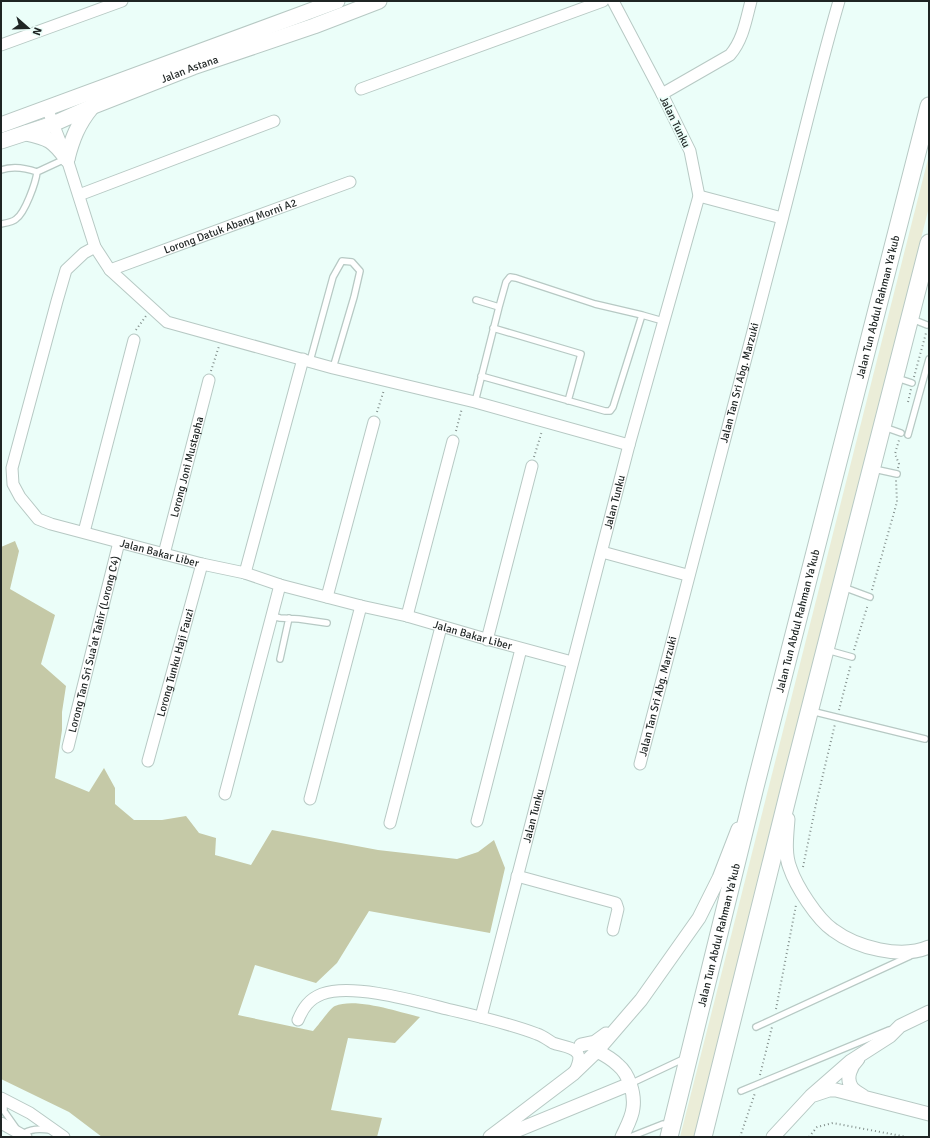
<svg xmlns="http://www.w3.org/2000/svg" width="930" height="1138" viewBox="0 0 930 1138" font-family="Signika,sans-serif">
<rect width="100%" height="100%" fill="#ebfef9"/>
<!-- green -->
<path fill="#ebedd8" d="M929,155V207L695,1137H680Z"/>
<!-- forest -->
<path fill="#c5c9a7" d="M15,541L19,551L10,589L55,615L41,664L66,686L62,712V730L55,778L89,792L104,768L115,788V804L134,820H162L186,816L199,833L216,838L215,855L251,865L272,830L378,850L457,859L478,852L494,840L505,868L490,933L369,911L337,963L316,983L255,965L238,1015L313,1031C318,1026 330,1008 335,1006C355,997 399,1012 420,1017L395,1043L348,1038L331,1110L382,1118L377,1137H102L69,1112L1,1079V547Z"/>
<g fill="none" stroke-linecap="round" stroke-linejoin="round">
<!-- service casing -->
<g stroke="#b7c9c4" stroke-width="8">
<path id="service" d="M1,170C12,166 26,168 37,172L65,159
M1,224C6,223 13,222 16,219C25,213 36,182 37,172
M476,300L499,307
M642,315L663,321
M912,319L927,325
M493,328L581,354L568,401
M310,361L333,277L342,261L352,262L360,271L354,297L333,368
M897,378L912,383
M475,402L499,307L506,282L510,277L516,278L595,304L642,315L613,407L610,411H605L481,376
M884,427L901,433
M908,435L929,359
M874,469L897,474
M843,587L870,597
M272,616L280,618L299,619L327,623
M827,650L852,657
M280,659L289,618
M811,711L925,739
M756,1027L910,956
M630,1084L681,1060
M741,1091L889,1030
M4,1099V1111L16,1128
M21,1135C31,1128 40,1129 51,1130
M630,1137L663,1124"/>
</g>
<!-- minor casing -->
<g stroke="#b7c9c4" stroke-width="13">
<g id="minor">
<path d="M1,45L122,1"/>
<path d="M361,89L603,1"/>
<path d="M662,94L730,55C743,40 746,20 751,1"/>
<path d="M47,108L67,159L95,247L110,270L167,322L333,368L475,402L629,445"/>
<path d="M79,195L274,121"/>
<path d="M699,196L782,218"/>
<path id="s1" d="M95,247L84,253L66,270L57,301L12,468L13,484L20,497L38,519L51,524L202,564L245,573L280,585L361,606L407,616L479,637L572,662"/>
<path id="s2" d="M110,270L350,182"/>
<path d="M84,532L134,340"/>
<path d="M602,552L687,575"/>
<path id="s3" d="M164,554L209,380"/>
<path d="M245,573L303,359"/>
<path d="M327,597L374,422"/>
<path d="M407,616L453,441"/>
<path d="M487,640L532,466"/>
<path id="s4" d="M68,747L119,542"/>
<path id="s5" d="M148,761L202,564"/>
<path id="s6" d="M640,764C686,582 734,401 782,220C801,147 818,73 839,1"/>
<path d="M225,794L280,585"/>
<path d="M310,799L361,606"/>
<path d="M477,821L521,649"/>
<path d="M390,823L441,627"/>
<path d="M517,876L616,903L618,909L613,930"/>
<path id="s7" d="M481,1017L629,445L699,196L690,151L662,94L613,1"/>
<path d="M298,1020C303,1008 309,999 322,994C352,983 415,1001 447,1009C477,1016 508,1023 537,1034C543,1036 548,1040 553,1043C560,1046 573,1046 578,1054C581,1060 576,1068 574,1074"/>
<path d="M1,1098L30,1113L64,1137"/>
<path d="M1,1123L26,1137"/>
</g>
</g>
<!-- tertiary casing -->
<g stroke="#b7c9c4" stroke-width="15">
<path id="tertiary" d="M788,819C787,834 784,853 790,868C796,886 817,919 833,930C857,948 901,959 929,947
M581,1045L595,1042L606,1034
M597,1051C605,1055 612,1059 618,1065C629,1074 635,1094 633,1108C632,1118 626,1128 622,1137
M858,1059C851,1066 845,1078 852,1088C855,1091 860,1094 863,1096
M814,1095L829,1090H836L929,1114
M490,1137L573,1074L597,1051L641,1000L699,918L719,878L738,829
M501,1137L630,1084
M773,1137L811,1096L851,1061L890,1036L900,1026L929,1012"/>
</g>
<!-- secondary casing -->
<g stroke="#b7c9c4" stroke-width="17">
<g id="secondary">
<path d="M1,125L337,1"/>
<path d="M26,133C49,138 53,140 67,159"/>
<path id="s8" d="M1,141L53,124L91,107L193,67L314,26L379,1"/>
<path d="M67,159C72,139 78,124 91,108"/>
</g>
</g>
<!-- primary casing -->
<g stroke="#b7c9c4" stroke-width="19">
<g id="primary">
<path id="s9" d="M669,1137L755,787L929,106"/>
<path d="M703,1137L790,787L929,243"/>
</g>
</g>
<!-- path -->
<path stroke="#84908d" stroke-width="2" stroke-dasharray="1 3" stroke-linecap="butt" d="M136,330L146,316
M211,371L219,346
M914,377L926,333
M908,402L911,389
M377,412L384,390
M456,431L462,408
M534,457L542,431
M898,468L899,464L895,454L899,440
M872,590L897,502L896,480
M854,650L868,604
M839,710L851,664
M803,867L816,804L835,724
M776,1009L796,905
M760,1075L772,1027
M740,1137L755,1093
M809,1137L817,1127L833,1123L907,1137"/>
<!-- service -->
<use href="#service" stroke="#fff" stroke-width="5.5"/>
<!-- minor -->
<use href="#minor" stroke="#fff" stroke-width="11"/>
<!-- tertiary -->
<use href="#tertiary" stroke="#fff" stroke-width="13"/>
<!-- secondary -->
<use href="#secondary" stroke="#fff" stroke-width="15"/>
<!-- primary -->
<use href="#primary" stroke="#fff" stroke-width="17"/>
</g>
<g text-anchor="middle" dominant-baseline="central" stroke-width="3.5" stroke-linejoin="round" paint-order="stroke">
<!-- street labels -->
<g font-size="11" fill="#1f2524" stroke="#ebfef9">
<text stroke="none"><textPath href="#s8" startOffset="202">Jalan Astana</textPath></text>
<text transform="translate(675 122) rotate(64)">Jalan Tunku</text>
<text stroke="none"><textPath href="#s2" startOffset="128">Lorong Datuk Abang Morni A2</textPath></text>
<text stroke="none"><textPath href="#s9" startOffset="856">Jalan Tun Abdul Rahman Ya'kub</textPath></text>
<text stroke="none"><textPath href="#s6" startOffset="394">Jalan Tan Sri Abg. Marzuki</textPath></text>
<text stroke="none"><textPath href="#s3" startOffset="90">Lorong Joni Mustapha</textPath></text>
<text stroke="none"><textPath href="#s7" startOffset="532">Jalan Tunku</textPath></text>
<text stroke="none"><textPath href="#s1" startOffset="428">Jalan Bakar Liber</textPath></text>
<text stroke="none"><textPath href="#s9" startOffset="532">Jalan Tun Abdul Rahman Ya'kub</textPath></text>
<text stroke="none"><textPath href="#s1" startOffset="752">Jalan Bakar Liber</textPath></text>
<text stroke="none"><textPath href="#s4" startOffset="106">Lorong Tan Sri Sua'at Tahir (Lorong C4)</textPath></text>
<text stroke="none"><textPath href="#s5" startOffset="102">Lorong Tunku Haji Fauzi</textPath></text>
<text stroke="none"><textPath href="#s6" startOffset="70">Jalan Tan Sri Abg. Marzuki</textPath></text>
<text stroke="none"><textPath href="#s7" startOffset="208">Jalan Tunku</textPath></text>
<text stroke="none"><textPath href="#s9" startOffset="208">Jalan Tun Abdul Rahman Ya'kub</textPath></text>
</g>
</g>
<!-- border -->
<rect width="930" height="1138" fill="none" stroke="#1f2524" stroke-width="4"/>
<!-- north arrow -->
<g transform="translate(28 28) rotate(110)" stroke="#ebfef9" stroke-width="3" paint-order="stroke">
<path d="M0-3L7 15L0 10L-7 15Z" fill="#1f2524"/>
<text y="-6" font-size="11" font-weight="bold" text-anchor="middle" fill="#1f2524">N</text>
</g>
</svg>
